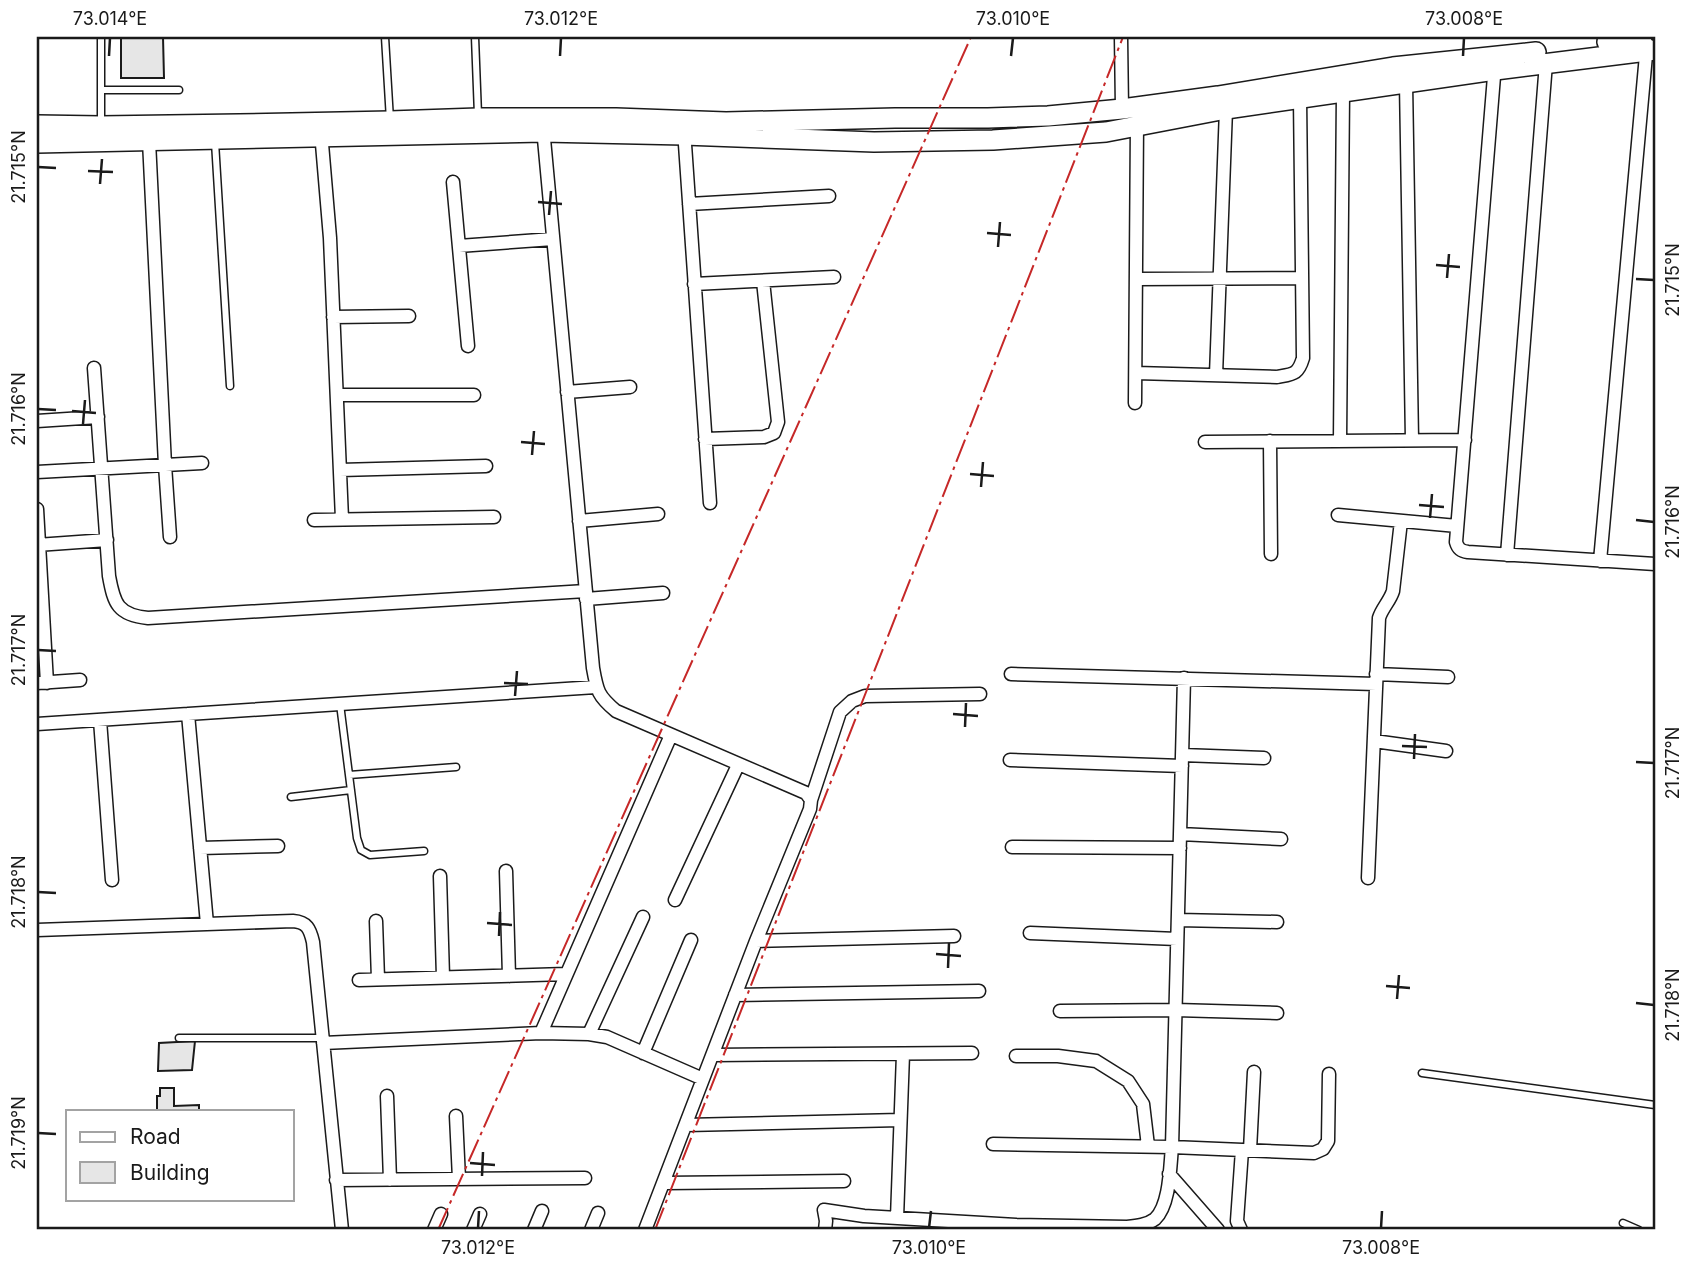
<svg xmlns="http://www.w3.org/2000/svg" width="1692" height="1267" viewBox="0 0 1692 1267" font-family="Inter,sans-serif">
<rect width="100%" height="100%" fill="#fff"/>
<!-- building -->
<path fill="#e6e6e6" stroke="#1a1a1a" stroke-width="2" d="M121,37H163L164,78H121Z
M195,1041L192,1070L158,1071L159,1043Z
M160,1088H174V1106L199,1105V1111H157V1096H160Z"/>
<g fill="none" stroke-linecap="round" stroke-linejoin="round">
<!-- lane casing -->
<g stroke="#1a1a1a" stroke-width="9">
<path id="lane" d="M101,37V124
M385,37L390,120
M475,37L478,115
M101,90H179
M215,142L230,386
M340,704L357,838L361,850L370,855L424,851
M349,775L456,767
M291,797L351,790
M179,1038H323
M1422,1073L1655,1105
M1623,1223L1639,1230"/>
</g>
<!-- street casing -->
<g stroke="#1a1a1a" stroke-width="15">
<path id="street" d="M1121,37L1122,109
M1495,64L1456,542C1458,549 1461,551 1468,552L1655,564
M1406,83L1412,440
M543,128L593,668C597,691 598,696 616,711L806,793L811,800L810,809L756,941L645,1230
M684,130L710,503
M321,132L330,238L342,519
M149,141L165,465L170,537
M453,182L468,346
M689,204L829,196
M459,246L553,239
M1137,279L1302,278
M694,284L834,277
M333,317L409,316
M94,368L109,576C114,604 118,615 148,618L586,591
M1136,373L1277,377C1293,374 1298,375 1303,358L1300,98
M1216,375L1226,109
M567,392L630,387
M337,395H474
M1135,403L1137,122
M37,421L98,417
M705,439L764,437L774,433L778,422L763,281
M1270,441L1271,554
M1340,441L1343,92
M1205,442L1465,440
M340,470L486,466
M37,472L202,463
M37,509L47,683
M1338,515L1457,526
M314,520L494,517
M579,521L658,514
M37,545L107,540
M1507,555L1546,63
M1600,561L1647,44
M586,599L663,593
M1011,674L1376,684
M1376,674L1448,677
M37,683L80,680
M188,714L207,924
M100,720L112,880
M37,724L596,687
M1374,741L1446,751
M1182,755L1264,758
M1010,760L1182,766
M811,800L840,712L852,701L865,696L980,694
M1180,834L1281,839
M1012,847L1180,848
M200,848L278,846
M506,871L509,976
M440,876L443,977
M1368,878L1379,618C1382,608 1390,601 1393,591L1401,521
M675,900L738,765
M1178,920L1277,922
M376,921L378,979
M37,930L293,921C307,922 310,929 313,942L342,1230
M1030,933L1177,939
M756,941L954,936
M359,980L566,974
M735,995L979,991
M1060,1011L1176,1010L1277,1013
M541,1033L671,735
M589,1034L643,917
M323,1043L541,1033L589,1034L607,1037L703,1079
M643,1053L691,940
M713,1055L972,1053
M1016,1056H1058L1096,1061L1128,1081L1143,1104L1148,1146
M387,1096L390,1180
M456,1116L459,1179
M686,1125L900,1120
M993,1144L1172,1147L1314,1153L1323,1149L1328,1141L1329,1074
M1250,1150L1254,1072
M1169,1174L1218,1230
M336,1180L585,1178
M664,1183L844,1181
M897,1218L903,1054
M434,1230L441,1214
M473,1230L480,1214
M534,1230L542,1211
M591,1230L598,1213
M825,1230L826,1221L824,1210L864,1216L1016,1225L1127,1227C1137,1226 1147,1225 1155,1219C1170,1205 1170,1167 1172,1147L1184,678
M1241,1230L1237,1221L1242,1150"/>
</g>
<!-- secondary casing -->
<g stroke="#1a1a1a" stroke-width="22">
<path id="secondary" d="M1607,42L1642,37
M37,125L101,126L239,124L390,121L478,118H616L726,122L895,118H988L1048,116L1122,109L1218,96L1393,67L1536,52
M37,143L543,132L684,135L874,142L993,140L1106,132L1226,109L1495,70L1655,50"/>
</g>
<!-- lane -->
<use href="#lane" stroke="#fff" stroke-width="6"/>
<!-- street -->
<use href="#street" stroke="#fff" stroke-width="12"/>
<!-- secondary -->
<use href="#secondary" stroke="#fff" stroke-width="19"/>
<!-- power -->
<path stroke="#c62828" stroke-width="2" stroke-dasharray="24 5 3.5 5" stroke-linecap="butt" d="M438,1230L971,37
M655,1230L1123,37"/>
</g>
<!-- ticks -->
<path fill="none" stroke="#1a1a1a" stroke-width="2.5" d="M109,56L110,38M560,56L561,38M1011,56L1013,38M1463,56L1464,38M38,167L56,168M88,171L113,172M100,184L102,159M538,202L562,204M549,215L551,191M987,233L1011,235M998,247L1000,222M1436,265L1460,267M1447,278L1449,254M1636,279L1654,280M38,409L56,410M72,411L96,413M83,424L85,400M521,442L545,444M532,455L534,431M970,474L994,476M981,487L983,462M1419,505L1444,507M1430,518L1432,494M1636,520L1654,522M38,650L56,651M504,683L528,684M515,696L517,671M953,714L978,716M965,727L966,703M1402,746L1427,747M1414,759L1415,734M1636,762L1654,763M38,892L56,893M487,923L512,925M499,936L500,912M936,954L961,956M948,968L949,943M1386,986L1410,988M1397,999L1399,975M1636,1003L1654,1005M38,1133L56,1134M470,1163L495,1165M482,1176L483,1152M478,1228L479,1211M929,1228L931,1211M1381,1228L1382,1211"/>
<!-- border -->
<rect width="1692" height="1267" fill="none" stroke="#ffffff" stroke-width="77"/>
<!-- legend -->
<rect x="66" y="1110" width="228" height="91" fill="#ffffff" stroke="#a3a3a3" stroke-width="2"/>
<rect x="80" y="1132" width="35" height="10" fill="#ffffff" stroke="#a3a3a3" stroke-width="2"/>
<text x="130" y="1144" font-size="21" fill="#1a1a1a">Road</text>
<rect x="80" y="1162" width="35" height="21" fill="#e6e6e6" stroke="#a3a3a3" stroke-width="2"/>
<text x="130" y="1180" font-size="21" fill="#1a1a1a">Building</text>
<rect x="38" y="38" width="1616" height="1190" fill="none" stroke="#1a1a1a" stroke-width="2.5"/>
<g font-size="18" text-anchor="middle" fill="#1a1a1a">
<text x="110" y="25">73.014°E</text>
<text x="561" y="25">73.012°E</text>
<text x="1013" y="25">73.010°E</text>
<text x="1464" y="25">73.008°E</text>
<text transform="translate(19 167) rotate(-90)" y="6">21.715°N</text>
<text transform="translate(1673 280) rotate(-90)" y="6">21.715°N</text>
<text transform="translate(19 409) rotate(-90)" y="6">21.716°N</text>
<text transform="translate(1673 522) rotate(-90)" y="6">21.716°N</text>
<text transform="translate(19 650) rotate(-90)" y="6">21.717°N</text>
<text transform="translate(1673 763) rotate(-90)" y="6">21.717°N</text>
<text transform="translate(19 892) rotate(-90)" y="6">21.718°N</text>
<text transform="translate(1673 1005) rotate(-90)" y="6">21.718°N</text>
<text transform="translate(19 1133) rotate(-90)" y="6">21.719°N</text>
<text x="478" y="1254">73.012°E</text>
<text x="929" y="1254">73.010°E</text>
<text x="1381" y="1254">73.008°E</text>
</g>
</svg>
